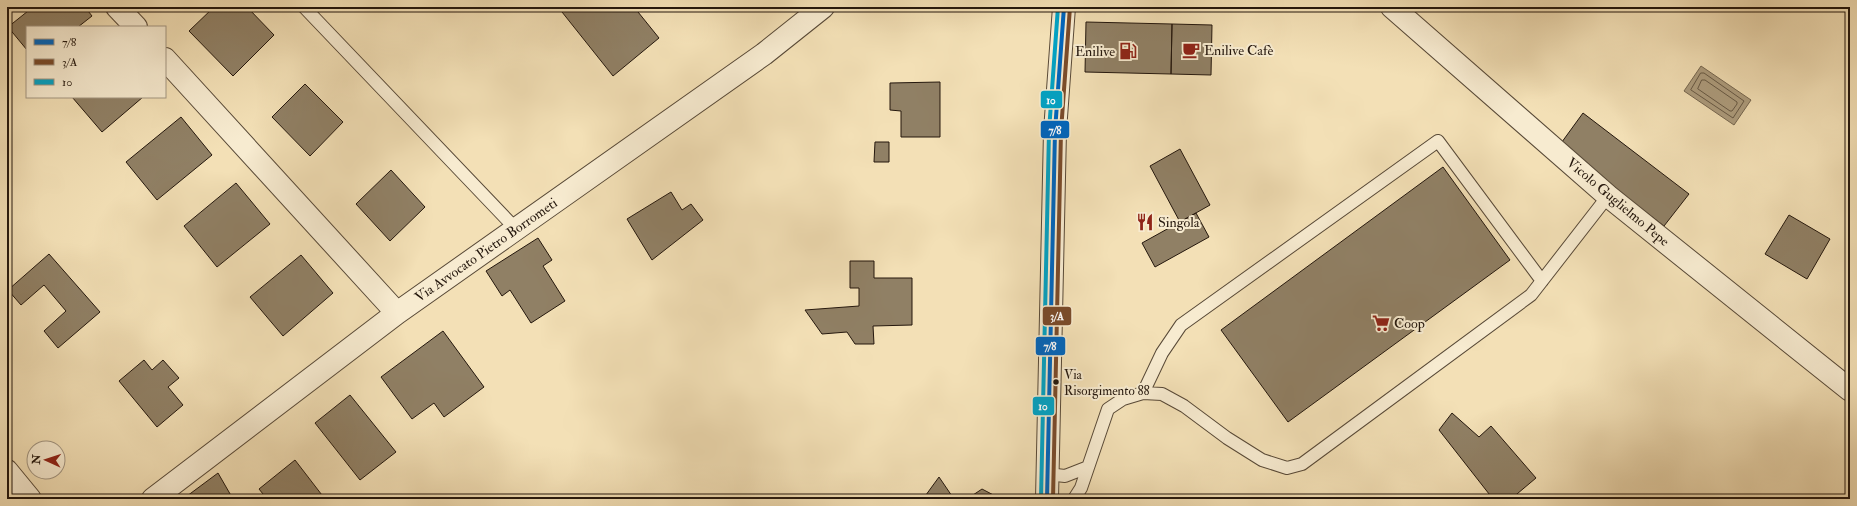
<svg xmlns="http://www.w3.org/2000/svg" width="1857" height="506" viewBox="0 0 1857 506" font-family="'IM FELL Double Pica',serif">
<rect width="100%" height="100%" fill="#f3e0b6"/>
<filter id="stains"><feTurbulence type="fractalNoise" baseFrequency=".005" numOctaves="4"/><feColorMatrix values="0 0 0 0 .2 0 0 0 0 .09 0 0 0 0 .02 0 0 0 .5 -.17"/></filter>
<radialGradient id="worn" r=".72"><stop offset=".6" stop-color="#630" stop-opacity="0"/><stop offset="1" stop-color="#630" stop-opacity=".3"/></radialGradient>
<!-- water -->
<path fill="#ad9c7d" stroke="#766750" d="M1701,66L1751,100L1734,125L1684,91Z"/>
<g fill="none" stroke-linecap="round" stroke-linejoin="round">
<!-- shore -->
<path stroke="#685a45" stroke-width="1" d="M1701,73H1704L1744,101L1733,118L1691,90Z
M1702,80H1705L1737,102V104L1732,111H1730L1698,89Z"/>
</g>
<!-- building -->
<path fill="#908065" stroke="#24170d" d="M33,7H85L92,16L78,27H27V50L8,27Z
M214,7H247L274,35L233,76L189,31Z
M558,7H634L659,38L613,76Z
M1086,22L1172,24L1171,74L1085,72Z
M1172,24L1212,25L1211,75L1171,74Z
M940,82V137H901V111L890,110V83Z
M305,84L343,122L310,156L272,117Z
M72,97H143L102,132Z
M1583,113L1689,194L1664,226L1559,146Z
M181,117L212,155L157,200L126,162Z
M875,142H889V162H874Z
M1180,149L1210,205L1180,222L1150,166Z
M1443,167L1510,260L1288,422L1221,330Z
M391,170L425,207L390,241L356,204Z
M236,183L270,224L217,267L184,226Z
M671,192L682,210L691,204L703,220L652,260L627,219Z
M1196,213L1209,237L1155,267L1142,243Z
M1789,215L1830,239L1807,279L1765,254Z
M538,238L552,260L543,266L565,301L531,323L510,290L502,296L486,271Z
M49,254L100,312L58,348L44,331L66,311L44,285L21,305L8,290Z
M301,255L333,293L283,336L250,297Z
M850,261H874V278H912V325L873,326L874,344H855L847,332L822,334L805,310L859,306V288H850Z
M443,331L484,387L444,417L434,403L412,419L381,377Z
M144,360L152,370L163,360L179,378L168,387L183,405L157,427L119,381Z
M350,395L396,452L360,480L315,423Z
M1452,413L1479,437L1491,426L1536,478L1511,499H1493L1439,430Z
M295,460L325,499H267L259,489Z
M218,473L233,499H183Z
M939,477L954,499H923Z
M982,489L1001,499H967Z"/>
<g fill="none" stroke-linecap="round" stroke-linejoin="round">
<!-- service casing -->
<g stroke="#584937" stroke-width="14">
<path id="service" d="M304,7L516,229
M1143,393L1162,353L1181,325L1438,141L1542,281
M1047,474L1065,476L1088,467
M1074,499L1081,488L1108,409L1123,399L1143,393L1162,394L1184,406L1227,438L1262,460L1287,468L1302,464L1531,295L1608,196"/>
</g>
<!-- minor casing -->
<g stroke="#584937" stroke-width="24">
<path id="minor" d="M117,7L136,27
M1392,7L1608,196L1850,390
M165,59L397,313
M7,471L30,499
M153,499L397,313L764,54L823,7"/>
</g>
<!-- tertiary casing -->
<g stroke="#584937" stroke-width="24">
<path id="tertiary" d="M1047,499L1055,131L1064,7"/>
</g>
<!-- service -->
<use href="#service" stroke="#f7ebd0" stroke-width="12"/>
<!-- minor -->
<use href="#minor" stroke="#f7ebd0" stroke-width="22"/>
<!-- tertiary -->
<use href="#tertiary" stroke="#f7ebd0" stroke-width="22"/>
<!-- bus-1 casing -->
<g stroke="#f7ebd0" stroke-width="7">
<path id="bus-1" d="M1047,499L1055,131L1064,7"/>
</g>
<!-- bus-2 casing -->
<g stroke="#f7ebd0" stroke-width="7">
<path id="bus-2" d="M1053,499L1061,131L1070,7"/>
</g>
<!-- bus-3 casing -->
<g stroke="#f7ebd0" stroke-width="7">
<path id="bus-3" d="M1041,499L1049,131L1058,7"/>
</g>
<!-- bus-1 -->
<use href="#bus-1" stroke="#0065bd" stroke-width="4"/>
<!-- bus-2 -->
<use href="#bus-2" stroke="#7a4b2a" stroke-width="4"/>
<!-- bus-3 -->
<use href="#bus-3" stroke="#02a2c4" stroke-width="4"/>
</g>
<!-- icons -->
<defs>
<g id="cafe-bare" transform="scale(1.38)"><path d="M-5.5-4.5H6V0H3Q3 3.5 0 3.5H-2.5Q-5.5 3.5-5.5 0ZM3-3.2v2h1.7v-2ZM-6 4.5H4V6H-6Z" fill="#8f2418" stroke="#f7ebd0" stroke-width="2.5" paint-order="stroke"/></g>
<g id="fuel-bare" transform="scale(1.38)"><path d="M-5.5-6h7V0h2V4h1.3V-2.5L3-4.5l.8-.8L6-3V5H2.5V1h-1V6h-7ZM-4.2-4.7v3.2H.2V-4.7Z" fill="#8f2418" stroke="#f7ebd0" stroke-width="2.5" paint-order="stroke"/></g>
<g id="restaurant-bare" transform="scale(1.38)"><path d="M-5-6h1v4h1v-4h1v4h1v-4h1v5L-1.5 .5V6h-2V.5L-5-1ZM5-6V6H3V1.5H1.5Q1.5-4 5-6Z" fill="#8f2418" stroke="#f7ebd0" stroke-width="2.5" paint-order="stroke"/></g>
<g id="supermarket-bare" transform="scale(1.38)"><path d="M-6-5.5h2.5l.6 2H6L4.5 2H-2.5L-4.4-4H-6ZM-1.5 3.2a1.3 1.3 0 1 0 .1 0ZM3 3.2a1.3 1.3 0 1 0 .1 0Z" fill="#8f2418" stroke="#f7ebd0" stroke-width="2.5" paint-order="stroke"/></g>
</defs>
<g fill-rule="evenodd">
<use href="#cafe-bare" x="1191" y="50"/>
<use href="#fuel-bare" x="1128" y="51"/>
<use href="#restaurant-bare" x="1145" y="222"/>
<use href="#supermarket-bare" x="1381" y="323"/>
</g>
<!-- markers -->
<circle fill="#24170d" stroke="#f7ebd0" stroke-width="1.5" cx="1056" cy="382" r="3.5"/>
<g text-anchor="middle" dominant-baseline="central" stroke-width="4" stroke-linejoin="round" paint-order="stroke">
<!-- bus labels -->
<g font-size="13" fill="#24170d" stroke="#f7ebd0" text-anchor="start">
<text x="1064" y="375">Via<tspan x="1064" dy="16">Risorgimento 88</tspan></text>
</g>
<!-- poi labels -->
<g font-size="14" fill="#24170d" stroke="#f7ebd0" text-anchor="start">
<text x="1204" y="50">Enilive Cafè</text>
<text x="1115" y="51" text-anchor="end">Enilive</text>
<text x="1158" y="222">Singola</text>
<text x="1394" y="323">Coop</text>
</g>
<!-- street labels -->
<g font-size="14" fill="#24170d" stroke="#f7ebd0">
<text transform="translate(1618 202) rotate(40)">Vicolo Guglielmo Pepe</text>
<text transform="translate(486 250) rotate(-35)">Via Avvocato Pietro Borrometi</text>
</g>
</g>
<g stroke="#f7ebd0" stroke-width="1.5">
<rect x="1040" y="90" width="23" height="19" rx="4" fill="#02a2c4"/>
<rect x="1040" y="120" width="30" height="19" rx="4" fill="#0065bd"/>
<rect x="1042" y="306" width="30" height="20" rx="4" fill="#7a4b2a"/>
<rect x="1035" y="336" width="31" height="20" rx="4" fill="#0065bd"/>
<rect x="1032" y="396" width="23" height="20" rx="4" fill="#02a2c4"/>
</g>
<g font-size="11" text-anchor="middle" font-weight="bold" fill="#fff">
<text x="1051" y="104">10</text>
<text x="1055" y="134">7/8</text>
<text x="1057" y="320">3/A</text>
<text x="1050" y="350">7/8</text>
<text x="1043" y="410">10</text>
</g>
<!-- margin -->
<rect width="1857" height="506" fill="none" stroke="#f3e0b6" stroke-width="24"/>
<rect x="8" y="8" width="1841" height="490" fill="none" stroke="#24170d" stroke-width="2"/>
<rect x="12" y="12" width="1833" height="482" fill="none" stroke="#24170d"/>
<!-- legend -->
<rect x="26" y="26" width="140" height="72" fill="#f7ebd0" stroke="#a39682"/>
<rect x="34" y="39" width="20" height="6" fill="#0065bd" stroke="#a39682"/>
<text x="62" y="46" font-size="12" fill="#24170d">7/8</text>
<rect x="34" y="59" width="20" height="6" fill="#7a4b2a" stroke="#a39682"/>
<text x="62" y="66" font-size="12" fill="#24170d">3/A</text>
<rect x="34" y="79" width="20" height="6" fill="#02a2c4" stroke="#a39682"/>
<text x="62" y="86" font-size="12" fill="#24170d">10</text>
<!-- north arrow -->
<g transform="translate(46 460) rotate(273)"><circle r="19" fill="#f7ebd0" stroke="#a39682"/>
<path d="M0-3L7 15L0 10L-7 15Z" fill="#8f2418"/>
<text y="-6" font-size="11" font-weight="bold" text-anchor="middle" fill="#24170d">N</text>
</g>
<rect width="100%" height="100%" filter="url(#stains)"/>
<rect width="100%" height="100%" fill="url(#worn)"/>
</svg>
